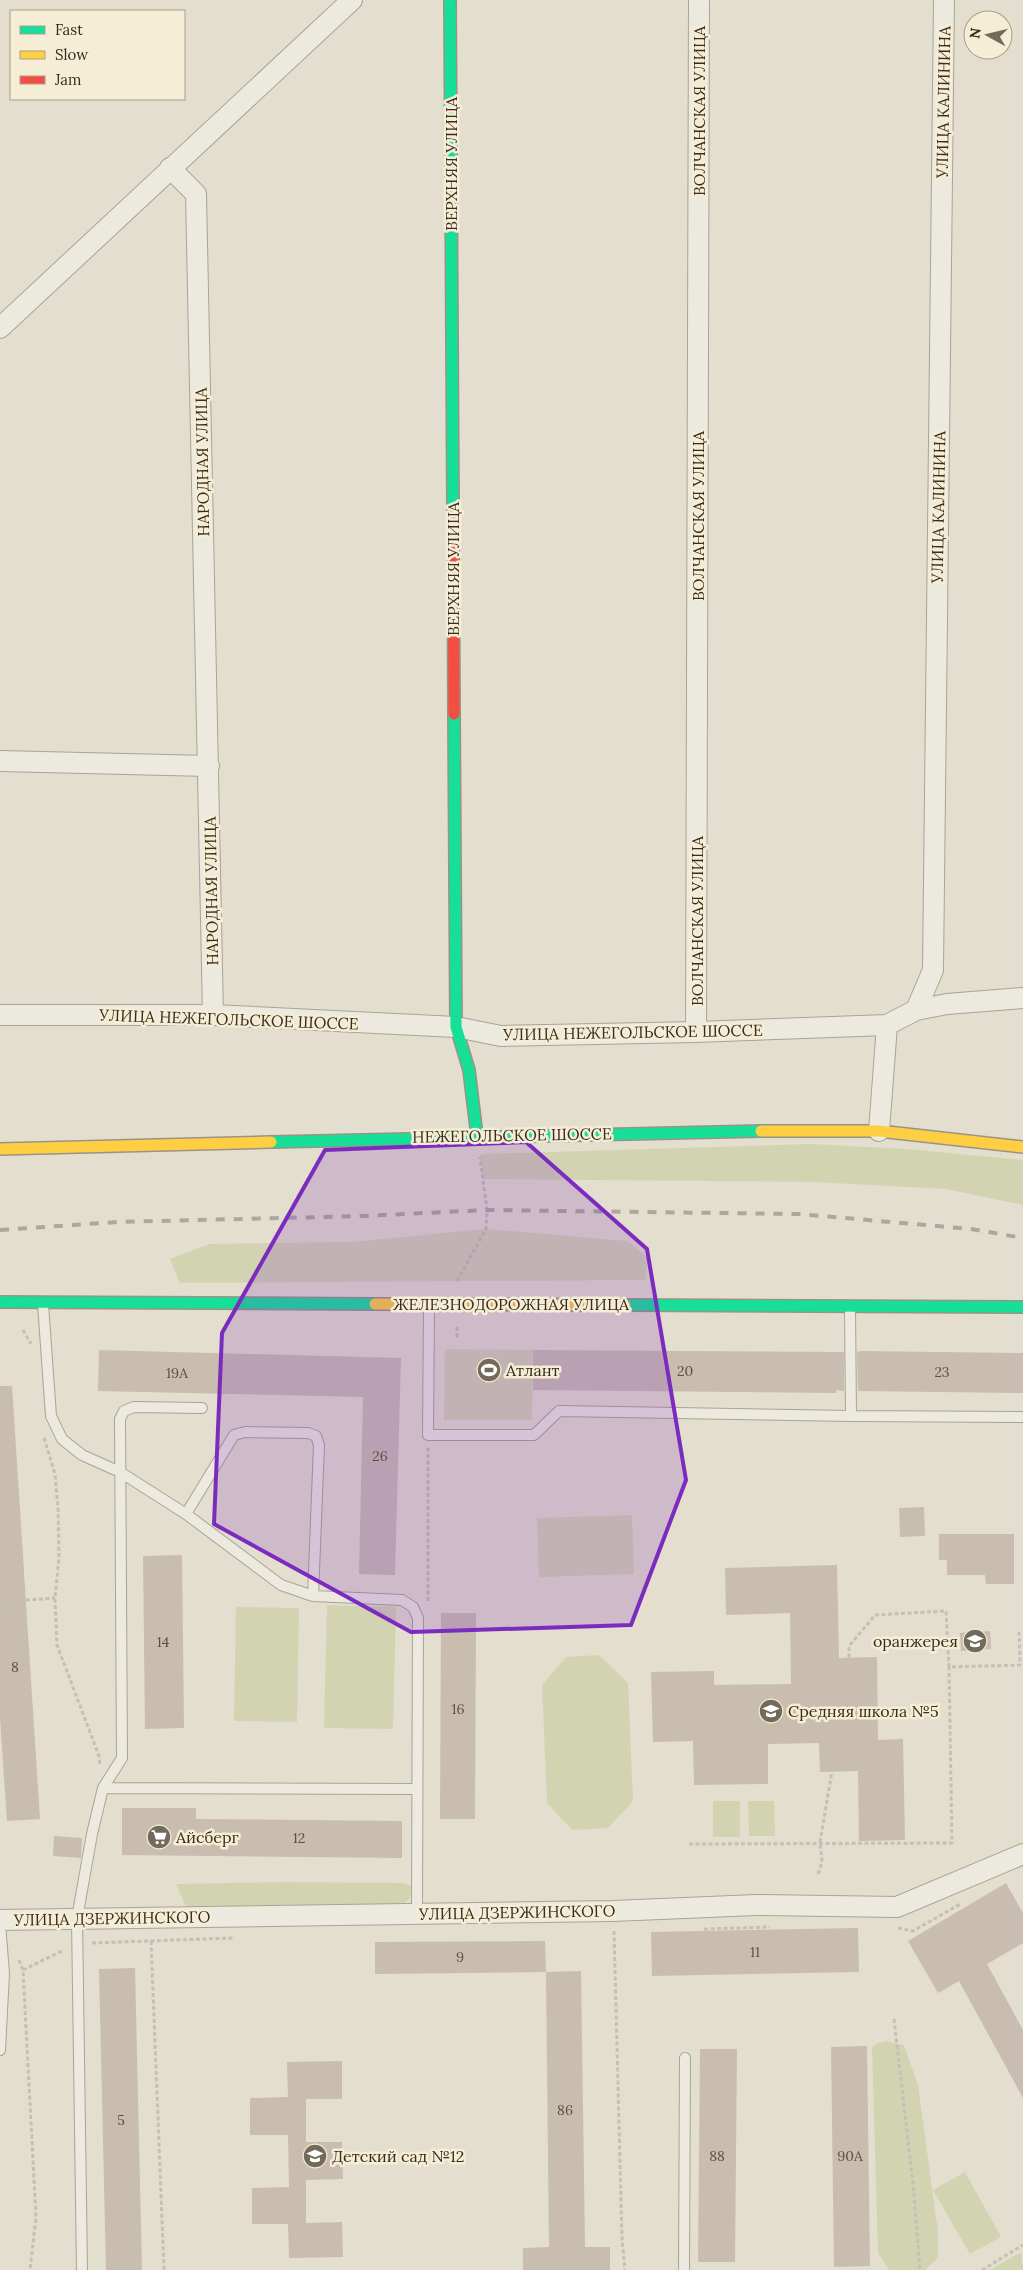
<svg xmlns="http://www.w3.org/2000/svg" width="1023" height="2270" viewBox="0 0 1023 2270" font-family="Lora,serif">
<rect width="100%" height="100%" fill="#e4dece"/>
<!-- green -->
<path fill="#d2d4b1" d="M811,1144L907,1149L1023,1160V1205L946,1189L815,1182L483,1179L480,1154Z
M486,1229L627,1241L648,1258L645,1280L180,1283L170,1259L209,1244L351,1242Z
M445,1349L533,1350L532,1420H444Z
M632,1515L634,1574L539,1577L537,1518Z
M327,1605L396,1607L393,1729L324,1728Z
M236,1607L299,1608L297,1722L234,1721Z
M599,1655L628,1683L633,1801L608,1828L572,1830L547,1803L542,1685L566,1657Z
M713,1801H740V1837H713Z
M748,1801H774L775,1836H749Z
M286,1882L403,1883L412,1886L410,1898L402,1906L186,1907L176,1884Z
M886,2041L904,2045L918,2085L938,2232V2258L925,2270H889L878,2253L872,2047L878,2043Z
M965,2172L1001,2237L970,2254L933,2190Z
M1021,2252L1023,2270H990Z"/>
<!-- building -->
<path fill="#c8bdaf" d="M99,1350L401,1358L395,1575L359,1574L363,1397L98,1391Z
M533,1350L844,1352V1391L836,1390V1393L533,1390Z
M861,1351L1023,1353V1393L858,1391L857,1352Z
M0,1386H12L40,1819L7,1821L0,1718Z
M924,1507L925,1536L900,1537L899,1508Z
M939,1534H1014V1584H986L985,1575H947V1560H939Z
M182,1555L184,1728L145,1729L143,1556Z
M837,1565L839,1658L877,1657L878,1740L903,1739L905,1840L859,1841L858,1771L820,1772L819,1743L768,1744V1784L694,1785L693,1741L653,1742L651,1672L714,1671V1685L791,1684L790,1613L726,1615L725,1568Z
M441,1613H476L475,1819H440Z
M990,1631L991,1649L961,1651L960,1633Z
M122,1808H196V1819L402,1821V1858L122,1855Z
M54,1836L82,1838L81,1858L53,1856Z
M1006,1883L1023,1913V1943L987,1964L1023,2030V2098L959,1981L938,1993L908,1941Z
M858,1928L859,1972L652,1976L651,1932Z
M545,1941L546,1972L375,1974V1942Z
M135,1968L142,2270H106L99,1969Z
M581,1971L585,2247H610V2270H523V2248L549,2247L546,1972Z
M867,2046L870,2266L834,2267L831,2047Z
M700,2049H737L735,2262H698Z
M342,2061V2099H306V2142H342L343,2179L306,2180V2223L342,2222L343,2257L289,2258L288,2224H252V2188L289,2187L288,2135H250V2098L288,2097L287,2062Z"/>
<g fill="none" stroke-linecap="round" stroke-linejoin="round">
<!-- lane casing -->
<g stroke="#aaa397" stroke-width="12">
<path id="lane" d="M43,1304L51,1416L62,1439L82,1455L120,1472L186,1514L281,1585L313,1596L402,1600L413,1607L418,1618L417,1913
M429,1305L428,1435H534L559,1411L851,1416L850,1307
M851,1416L1023,1417
M186,1514L234,1435L245,1432L308,1433L316,1436L319,1445L313,1596
M103,1788L417,1789
M0,1924L4,1973L0,2050
M82,2270L77,1918L92,1834L103,1788L122,1758L120,1419L124,1411L134,1407L202,1408
M684,2270L685,2058"/>
</g>
<!-- street casing -->
<g stroke="#aaa397" stroke-width="22">
<path id="street" d="M170,168L196,194L213,1015
M0,328L352,0
M0,761L209,766
M916,1010L933,970L944,0
M0,1015H213L456,1027L501,1036L696,1032L887,1025L916,1010L947,1004L1023,998
M696,1032L699,0
M879,1131L887,1025
M0,1920L613,1911L756,1905L897,1907L1023,1854"/>
</g>
<!-- fast casing -->
<g stroke="#999387" stroke-width="14">
<path id="fast" d="M450,0L453,509
M454,714L456,1027L469,1070L477,1136
M271,1142L761,1131
M0,1302L375,1304
M625,1305L1023,1307"/>
</g>
<!-- slow casing -->
<g stroke="#999387" stroke-width="14">
<path id="slow" d="M761,1131H879L1023,1147
M0,1149L271,1142
M375,1304L625,1305"/>
</g>
<!-- jam casing -->
<g stroke="#999387" stroke-width="14">
<path id="jam" d="M453,509L454,714"/>
</g>
<!-- path -->
<path stroke="#c5c0b6" stroke-width="3" stroke-dasharray="4 2.5" stroke-linecap="butt" d="M457,1281L486,1229L487,1210L480,1157
M457,1327V1339
M23,1330L31,1344
M44,1438L55,1474L58,1508L59,1557L55,1598L57,1645L99,1756L100,1765
M428,1601V1448
M0,1602L55,1598
M849,1677V1646L875,1615L946,1611L949,1667
M689,1844L952,1843L949,1667L1020,1665L1019,1632
M818,1874L822,1862L820,1842L832,1771
M898,1928L913,1931L962,1903
M704,1929L770,1927
M614,1931L622,2239L625,2270
M151,1941L164,2270
M92,1943L233,1938
M19,1960L23,1970L36,2217L30,2270
M23,1970L64,1950
M894,2019L913,2184L920,2270
M982,2270L1023,2245"/>
<!-- lane -->
<use href="#lane" stroke="#ece9df" stroke-width="10"/>
<!-- street -->
<use href="#street" stroke="#ece9df" stroke-width="20"/>
<!-- fast -->
<use href="#fast" stroke="#16e098" stroke-width="11"/>
<!-- slow -->
<use href="#slow" stroke="#ffcf43" stroke-width="11"/>
<!-- jam -->
<use href="#jam" stroke="#f24e42" stroke-width="11"/>
<!-- rail -->
<path stroke="#aca89f" stroke-width="4" stroke-dasharray="9 9" stroke-linecap="butt" d="M0,1230L117,1222L362,1216L487,1210L799,1214L971,1229L1023,1238"/>
</g>
<!-- marked area -->
<path fill="#7b2cbf" fill-opacity="0.2" stroke="#7b2cbf" stroke-width="4" stroke-linejoin="round" d="M526,1142L647,1249L686,1480L631,1625L411,1632L214,1524L222,1333L325,1150Z"/>
<!-- icons -->
<defs>
<g id="stadium-disc" transform="scale(1.25)"><circle r="9.5" fill="#746a5c" stroke="#f5edd5"/><path d="M0-5a6.5 5 0 1 0 0 10a6.5 5 0 1 0 0-10ZM-3.5-1.8h7v3.6h-7Z" fill="#fff"/></g>
<g id="school-disc" transform="scale(1.25)"><circle r="9.5" fill="#746a5c" stroke="#f5edd5"/><path d="M0-5L7-2L0 1L-7-2ZM-4 1L0 2.5L4 1V4Q0 6-4 4Z" fill="#fff"/></g>
<g id="supermarket-disc" transform="scale(1.25)"><circle r="9.5" fill="#746a5c" stroke="#f5edd5"/><path d="M-6-5.5h2.5l.6 2H6L4.5 2H-2.5L-4.4-4H-6ZM-1.5 3.2a1.3 1.3 0 1 0 .1 0ZM3 3.2a1.3 1.3 0 1 0 .1 0Z" fill="#fff"/></g>
</defs>
<g fill-rule="evenodd">
<use href="#stadium-disc" x="489" y="1370"/>
<use href="#school-disc" x="975" y="1641"/>
<use href="#school-disc" x="771" y="1711"/>
<use href="#supermarket-disc" x="159" y="1837"/>
<use href="#school-disc" x="315" y="2156"/>
</g>
<g text-anchor="middle" dominant-baseline="central" stroke-width="5" stroke-linejoin="round" paint-order="stroke">
<!-- number labels -->
<g font-size="14" fill="#5c5043">
<text x="685" y="1371">20</text>
<text x="942" y="1372">23</text>
<text x="177" y="1373">19А</text>
<text x="380" y="1456">26</text>
<text x="163" y="1642">14</text>
<text x="15" y="1667">8</text>
<text x="458" y="1709">16</text>
<text x="299" y="1838">12</text>
<text x="755" y="1952">11</text>
<text x="460" y="1957">9</text>
<text x="565" y="2110">86</text>
<text x="121" y="2120">5</text>
<text x="717" y="2156">88</text>
<text x="850" y="2156">90А</text>
</g>
<!-- street labels -->
<g font-size="16" fill="#382c1f" stroke="#f5edd5">
<text transform="translate(943 102) rotate(-89)">УЛИЦА КАЛИНИНА</text>
<text transform="translate(699 111) rotate(-90)">ВОЛЧАНСКАЯ УЛИЦА</text>
<text transform="translate(451 164) rotate(-90)">ВЕРХНЯЯ УЛИЦА</text>
<text transform="translate(202 462) rotate(-91)">НАРОДНАЯ УЛИЦА</text>
<text transform="translate(938 507) rotate(-89)">УЛИЦА КАЛИНИНА</text>
<text transform="translate(698 516) rotate(-90)">ВОЛЧАНСКАЯ УЛИЦА</text>
<text transform="translate(453 569) rotate(-90)">ВЕРХНЯЯ УЛИЦА</text>
<text transform="translate(211 891) rotate(-91)">НАРОДНАЯ УЛИЦА</text>
<text transform="translate(697 921) rotate(-90)">ВОЛЧАНСКАЯ УЛИЦА</text>
<text transform="translate(229 1019) rotate(2)">УЛИЦА НЕЖЕГОЛЬСКОЕ ШОССЕ</text>
<text transform="translate(633 1032) rotate(-1)">УЛИЦА НЕЖЕГОЛЬСКОЕ ШОССЕ</text>
<text transform="translate(512 1135) rotate(-1)">НЕЖЕГОЛЬСКОЕ ШОССЕ</text>
<text x="511" y="1304">ЖЕЛЕЗНОДОРОЖНАЯ УЛИЦА</text>
<text transform="translate(517 1912) rotate(-1)">УЛИЦА ДЗЕРЖИНСКОГО</text>
<text transform="translate(112 1918) rotate(-1)">УЛИЦА ДЗЕРЖИНСКОГО</text>
</g>
<!-- poi labels -->
<g font-size="16" fill="#382c1f" stroke="#f5edd5" text-anchor="start">
<text x="506" y="1370">Атлант</text>
<text x="958" y="1641" text-anchor="end">оранжерея</text>
<text x="788" y="1711">Средняя школа №5</text>
<text x="176" y="1837">Айсберг</text>
<text x="332" y="2156">Детский сад №12</text>
</g>
</g>
<!-- legend -->
<rect x="10" y="10" width="175" height="90" fill="#f5edd5" stroke="#a9a08c"/>
<rect x="20" y="26" width="25" height="8" fill="#16e098" stroke="#a9a08c"/>
<text x="55" y="35" font-size="15" fill="#382c1f">Fast</text>
<rect x="20" y="51" width="25" height="8" fill="#ffcf43" stroke="#a9a08c"/>
<text x="55" y="60" font-size="15" fill="#382c1f">Slow</text>
<rect x="20" y="76" width="25" height="8" fill="#f24e42" stroke="#a9a08c"/>
<text x="55" y="85" font-size="15" fill="#382c1f">Jam</text>
<!-- north arrow -->
<g transform="translate(988 35) rotate(278)"><circle r="24" fill="#f5edd5" stroke="#a9a08c"/>
<path d="M0-4L9 19L0 12L-9 19Z" fill="#746a5c"/>
<text y="-8" font-size="14" font-weight="bold" text-anchor="middle" fill="#382c1f">N</text>
</g>
</svg>
